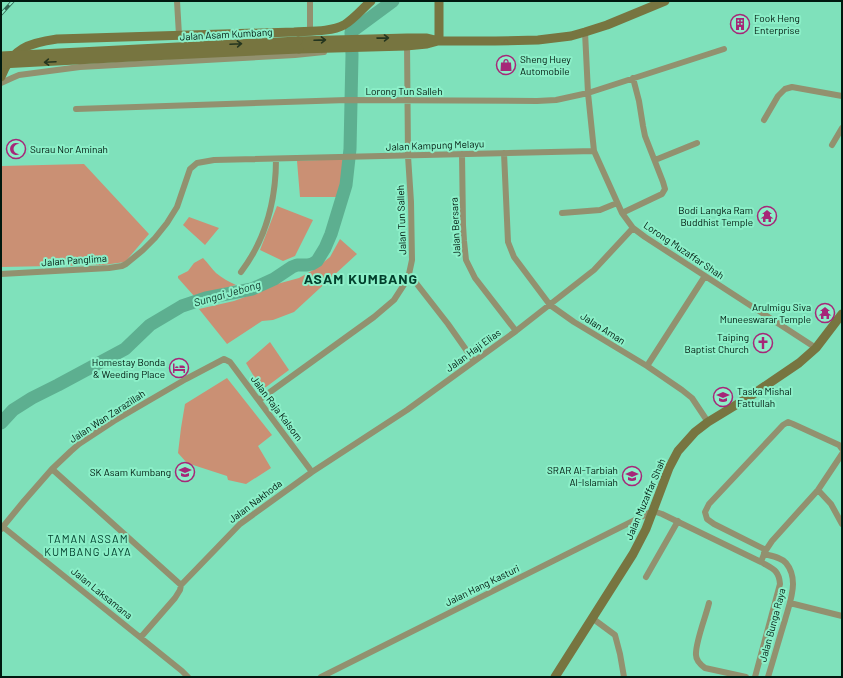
<svg xmlns="http://www.w3.org/2000/svg" width="843" height="678" viewBox="0 0 843 678" font-family="Barlow,sans-serif">
<rect width="100%" height="100%" fill="#7fe1bb"/>
<!-- green -->
<path fill="#ca9074" d="M345,159L342,182L337,197H300L297,161Z
M84,164L149,234L125,262L103,265L1,267V174L2,166Z
M277,206L313,220L295,256L283,261L260,250Z
M189,217L219,228L205,245L183,225Z
M340,239L357,254L294,312L273,320L262,321L227,344L199,309L234,301L253,294L266,287L299,278L315,269L330,257Z
M203,258C208,263 211,268 216,273C222,278 229,282 236,285L194,296L178,278V276L188,271L194,263Z
M270,342L289,370L262,390L246,363Z
M227,378L272,435L258,446L271,468L246,484L228,480L227,476L187,463L178,453L181,428L185,404Z"/>
<g fill="none" stroke-linecap="round" stroke-linejoin="round">
<!-- river -->
<path stroke="#5daf90" stroke-width="13" d="M1,423L13,410L32,398L58,385L125,349L150,325L182,306L206,298L252,289L274,279L292,267L297,265H307L312,264L317,261L325,248L331,234L346,185L350,149L352,55L351,32L393,1"/>
<!-- street -->
<path stroke="#92916f" stroke-width="6" d="M177,1L179,35
M310,31V1
M585,32L588,93L594,151L622,213L633,228L645,237L816,348
M1,83L12,78L19,75L80,67L295,55L324,52
M76,109L347,100L537,101L556,100L588,93L724,49
M764,120L778,96L785,89L792,87L842,96
M832,145L842,128
M504,153L508,242L514,257L550,305L574,322L647,366L682,390L692,398L708,422
M462,154L463,225L464,241L466,260L475,278L516,331
M655,160L697,143
M562,213L600,210L617,203
M622,213L662,194L665,189L663,182L645,136L643,126L639,101L633,78
M241,272C266,239 276,199 276,159
M1,274L109,268L122,266L126,264L143,250L155,238L167,223L177,207L190,169L197,163L214,160L594,151
M409,274L448,324L474,361
M647,366L705,276
M259,400L374,317L394,300L405,283L409,274L412,260L411,202L408,156L407,42
M52,469L181,585
M818,490L831,504L842,524
M3,527L182,671L188,677
M1,529L24,501L52,469L71,451L79,444L114,421L186,379L224,359L230,362L312,472
M766,550L714,524L707,519L705,512L709,504L783,425L788,422L793,424L839,445L842,449
M764,553L772,541L818,490L842,454
M761,562L764,554C772,556 781,557 786,563C791,569 793,577 793,584C793,596 788,609 785,620C779,639 774,658 768,677
M646,577L678,521
M181,585L240,524L312,472L407,410L516,331L594,270L633,228
M709,603C706,616 695,643 696,655C696,660 701,665 705,668L746,677
M790,603L842,616
M592,618L615,635L620,654L624,677
M141,637L175,598L180,590L181,585
M321,677L653,511L662,514L761,562C773,569 779,570 780,584L755,677"/>
<!-- secondary -->
<path stroke="#777540" stroke-width="9" d="M439,1V41
M298,41L407,38H427L439,41H495L538,40L571,36L585,32L607,25L665,1
M299,49L406,46L427,44L438,41
M1,77C12,48 29,43 57,39L294,32C309,31 331,32 344,25C354,19 363,8 371,1
M555,677L633,554L646,529L669,468L678,451L695,432L708,422L749,397L799,363L816,348L842,314"/>
<!-- rail casing -->
<g stroke="#326752" stroke-width="3.5">
<path id="rail" d="M1,14L13,1"/>
</g>
<!-- rail -->
<use href="#rail" stroke="#8cefc8" stroke-width="2" stroke-dasharray="6" stroke-linecap="butt"/>
<!-- secondary-bridge -->
<path stroke="#777540" stroke-width="9" d="M1,56L298,41
M1,64L150,56L299,49"/>
</g>
<!-- one-way arrows -->
<defs><path id="oneway-shaft" d="M-6 0H5M1.5-3L5.5 0L1.5 3" fill="none" stroke-width="1.6" stroke-linecap="round" stroke-linejoin="round"/></defs>
<g stroke="#24351e">
<use href="#oneway-shaft" transform="translate(383 38) rotate(-1)"/>
<use href="#oneway-shaft" transform="translate(320 40) rotate(-2)"/>
<use href="#oneway-shaft" transform="translate(236 44) rotate(-3)"/>
<use href="#oneway-shaft" transform="translate(50 62) rotate(177)"/>
</g>
<!-- icons -->
<defs>
<g id="building-ring" transform="scale(1)"><circle r="9.5" fill="#8cefc8" stroke="#a62778" stroke-width="1.5"/><path d="M-4-6H4V6H1V3H-1V6H-4ZM-2.5-4.3h1.7v1.8h-1.7ZM.8-4.3h1.7v1.8H.8ZM-2.5-1h1.7V.8h-1.7ZM.8-1h1.7V.8H.8Z" fill="#a62778"/></g>
<g id="shop-ring" transform="scale(1)"><circle r="9.5" fill="#8cefc8" stroke="#a62778" stroke-width="1.5"/><path d="M-5-2.5h2.3a2.7 3.5 0 0 1 5.4 0H5L5.5 6h-11ZM-1.5-2.5h3a1.5 2.3 0 0 0-3 0Z" fill="#a62778"/></g>
<g id="mosque-ring" transform="scale(1)"><circle r="9.5" fill="#8cefc8" stroke="#a62778" stroke-width="1.5"/><path d="M3.5-4.9A6 6 0 1 0 3.5 4.9A5 5 0 1 1 3.5-4.9Z" fill="#a62778"/></g>
<g id="temple-ring" transform="scale(1)"><circle r="9.5" fill="#8cefc8" stroke="#a62778" stroke-width="1.5"/><path d="M0-6L5-2H3V0L6.5 2.5H4V6H1.5V3h-3V6H-4V2.5H-6.5L-3 0V-2H-5Z" fill="#a62778"/></g>
<g id="church-ring" transform="scale(1)"><circle r="9.5" fill="#8cefc8" stroke="#a62778" stroke-width="1.5"/><path d="M-1.2-6h2.4v3.5h3.3v2.4h-3.3V6h-2.4V-.1h-3.3v-2.4h3.3Z" fill="#a62778"/></g>
<g id="hotel-ring" transform="scale(1)"><circle r="9.5" fill="#8cefc8" stroke="#a62778" stroke-width="1.5"/><path d="M-6-4.5h1.5V1H6V5H4.5V3h-9V5H-6ZM-4 0a1.8 1.8 0 1 1 3.6 0ZM.5 0V-2.5h3Q6-2.5 6 0Z" fill="#a62778"/></g>
<g id="school-ring" transform="scale(1)"><circle r="9.5" fill="#8cefc8" stroke="#a62778" stroke-width="1.5"/><path d="M0-5L7-2L0 1L-7-2ZM-4 1L0 2.5L4 1V4Q0 6-4 4Z" fill="#a62778"/></g>
</defs>
<g fill-rule="evenodd">
<use href="#building-ring" x="740" y="24"/>
<use href="#shop-ring" x="506" y="65"/>
<use href="#mosque-ring" x="16" y="149"/>
<use href="#temple-ring" x="767" y="216"/>
<use href="#temple-ring" x="825" y="313"/>
<use href="#church-ring" x="763" y="343"/>
<use href="#hotel-ring" x="179" y="368"/>
<use href="#school-ring" x="723" y="397"/>
<use href="#school-ring" x="185" y="472"/>
<use href="#school-ring" x="632" y="476"/>
</g>
<g text-anchor="middle" dominant-baseline="central" stroke-width="4" stroke-linejoin="round" paint-order="stroke">
<!-- poi labels -->
<g font-size="10" fill="#00190f" stroke="#8cefc8" text-anchor="end">
<text x="754" y="18" text-anchor="start">Fook Heng<tspan x="754" dy="12">Enterprise</tspan></text>
<text x="520" y="59" text-anchor="start">Sheng Huey<tspan x="520" dy="12">Automobile</tspan></text>
<text x="30" y="149" text-anchor="start">Surau Nor Aminah</text>
<text x="753" y="210">Bodi Langka Ram<tspan x="753" dy="12">Buddhist Temple</tspan></text>
<text x="811" y="307">Arulmigu Siva<tspan x="811" dy="12">Muneeswarar Temple</tspan></text>
<text x="749" y="337">Taiping<tspan x="749" dy="12">Baptist Church</tspan></text>
<text x="165" y="362">Homestay Bonda<tspan x="165" dy="12">&amp; Weeding Place</tspan></text>
<text x="737" y="391" text-anchor="start">Taska Mishal<tspan x="737" dy="12">Fattullah</tspan></text>
<text x="618" y="470">SRAR Al-Tarbiah<tspan x="618" dy="12">Al-Islamiah</tspan></text>
<text x="171" y="472">SK Asam Kumbang</text>
</g>
<!-- street labels -->
<g font-size="10" fill="#00190f" stroke="#8cefc8">
<text transform="translate(226 34) rotate(-3)">Jalan Asam Kumbang</text>
<text x="404" y="91">Lorong Tun Salleh</text>
<text transform="translate(435 145) rotate(-2)">Jalan Kampung Melayu</text>
<text transform="translate(401 220) rotate(-92)">Jalan Tun Salleh</text>
<text transform="translate(455 227) rotate(-93)">Jalan Bersara</text>
<text transform="translate(684 250) rotate(34)">Lorong Muzaffar Shah</text>
<text transform="translate(74 260) rotate(-4)">Jalan Panglima</text>
<text transform="translate(603 328) rotate(32)">Jalan Aman</text>
<text transform="translate(473 350) rotate(-36)">Jalan Haji Elias</text>
<text transform="translate(277 408) rotate(53)">Jalan Raja Kalsom</text>
<text transform="translate(107 416) rotate(-33)">Jalan Wan Zarazillah</text>
<text transform="translate(645 499) rotate(-67)">Jalan Muzaffar Shah</text>
<text transform="translate(255 501) rotate(-37)">Jalan Nakhoda</text>
<text transform="translate(482 585) rotate(-26)">Jalan Hang Kasturi</text>
<text transform="translate(102 593) rotate(39)">Jalan Laksamana</text>
<text transform="translate(772 625) rotate(-75)">Jalan Bunga Raya</text>
</g>
<!-- water labels -->
<g font-size="11" font-style="italic" fill="#103629" stroke="#8cefc8">
<text transform="translate(227 293) rotate(-16)">Sungai Jebong</text>
</g>
<!-- neighbourhood labels -->
<g font-size="11" letter-spacing="1" fill="#023e2c" stroke="#8cefc8">
<text x="88" y="538">TAMAN ASSAM<tspan x="88" dy="13">KUMBANG JAYA</tspan></text>
</g>
<!-- district labels -->
<g font-size="14" font-weight="bold" letter-spacing="1" fill="#023e2c" stroke="#8cefc8">
<text x="361" y="278">ASAM KUMBANG</text>
</g>
</g>
<!-- border -->
<rect width="843" height="678" fill="none" stroke="#00190f" stroke-width="4"/>
</svg>
